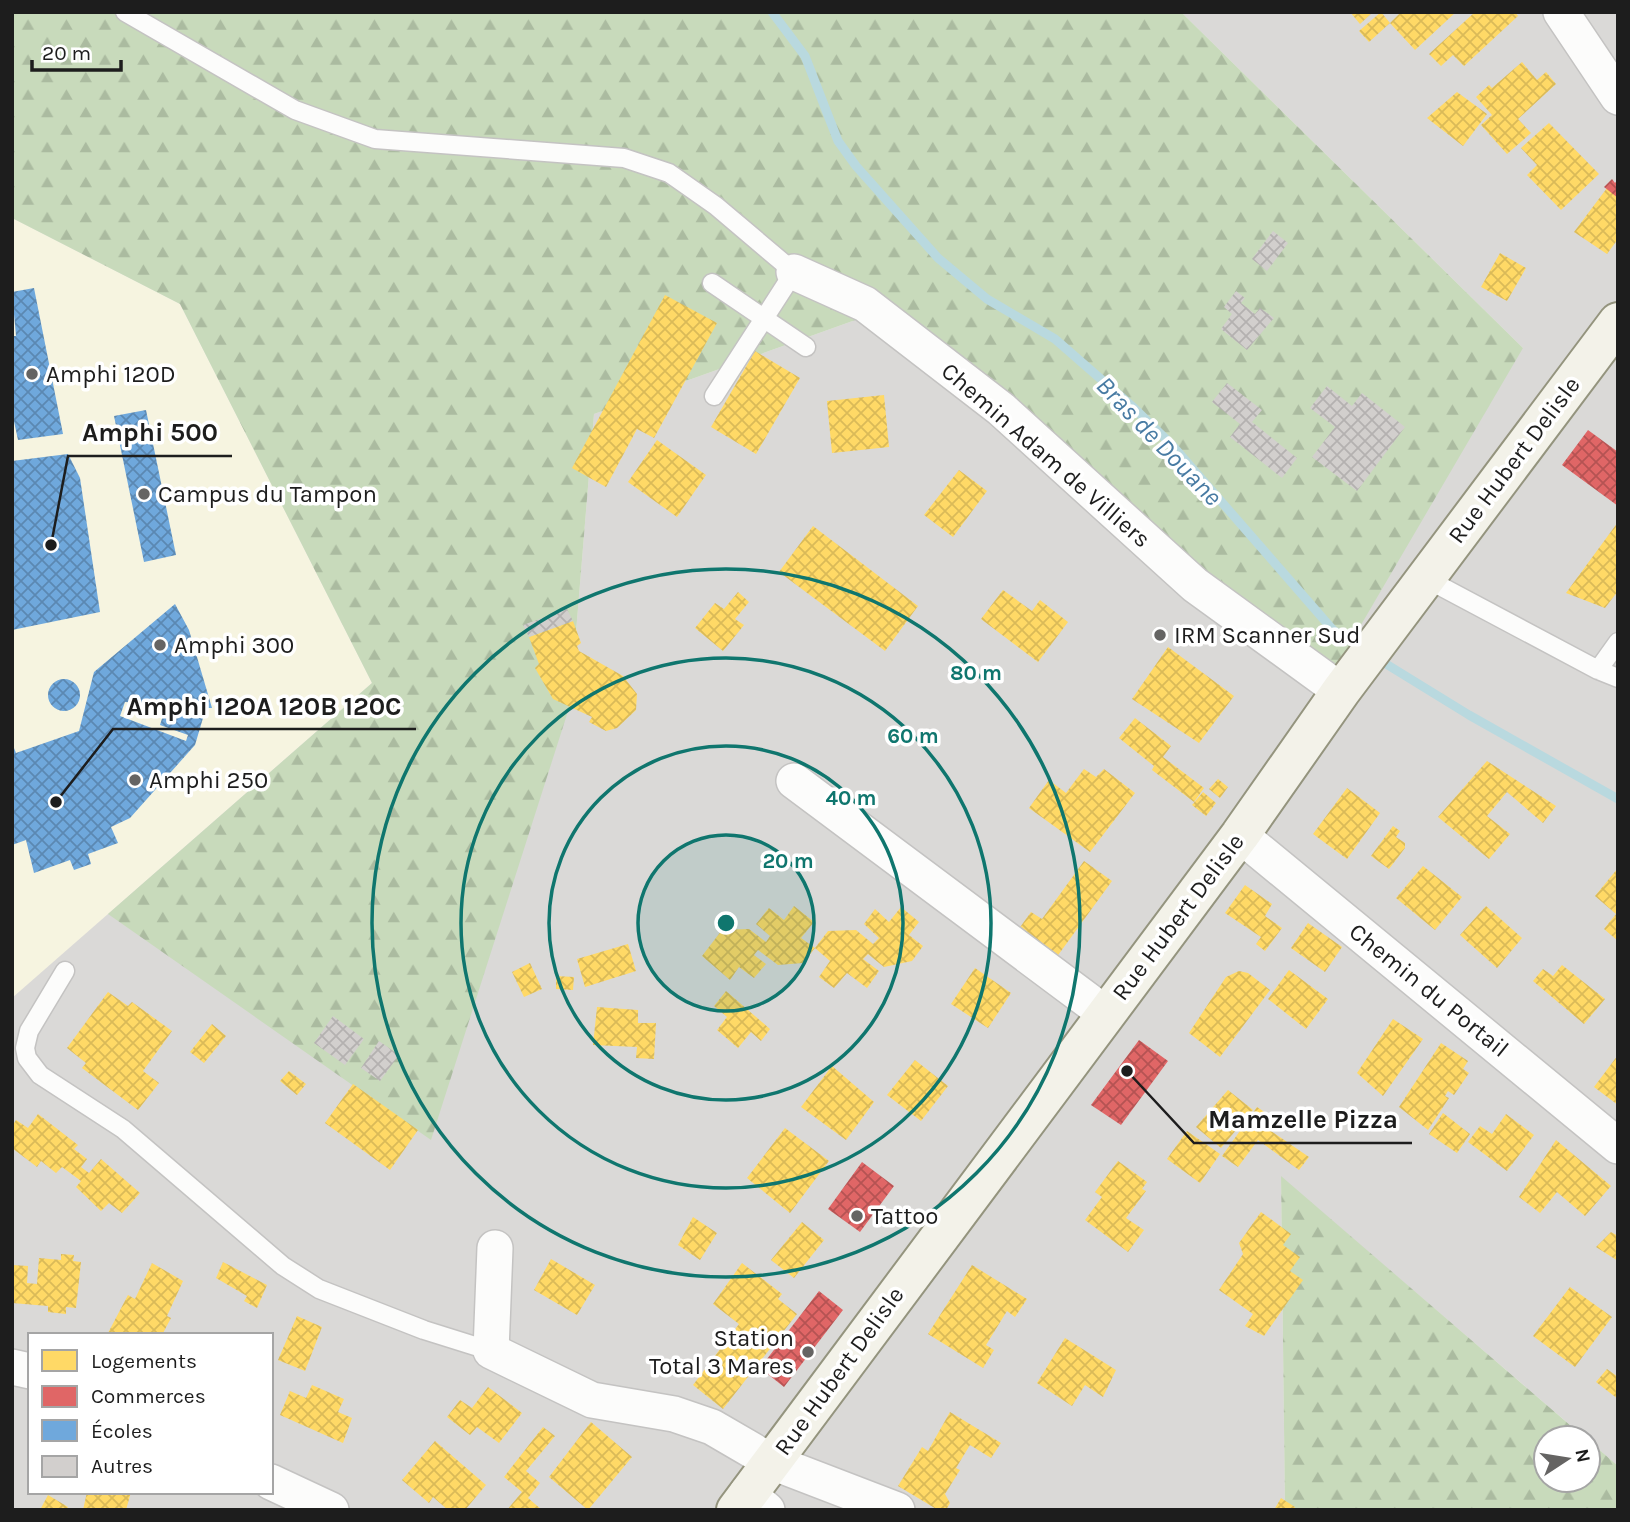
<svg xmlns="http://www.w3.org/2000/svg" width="1630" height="1522" viewBox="0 0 1630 1522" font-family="Karla,sans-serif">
<defs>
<pattern id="forest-firs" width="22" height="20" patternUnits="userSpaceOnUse" patternTransform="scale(1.75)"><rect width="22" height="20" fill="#c8dabb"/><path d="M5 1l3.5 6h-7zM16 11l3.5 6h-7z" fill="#abbba0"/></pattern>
<pattern id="homes-cross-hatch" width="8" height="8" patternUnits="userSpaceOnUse" patternTransform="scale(1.75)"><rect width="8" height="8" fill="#ffd966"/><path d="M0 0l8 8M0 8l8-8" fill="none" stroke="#daba58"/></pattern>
<pattern id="shops-cross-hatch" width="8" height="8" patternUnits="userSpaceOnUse" patternTransform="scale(1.75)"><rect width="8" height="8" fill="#e06666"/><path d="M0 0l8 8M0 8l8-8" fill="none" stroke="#b55353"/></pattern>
<pattern id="schools-cross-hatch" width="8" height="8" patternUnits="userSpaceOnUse" patternTransform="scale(1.75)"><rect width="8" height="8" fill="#6fa8dc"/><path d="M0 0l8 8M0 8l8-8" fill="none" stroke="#5b88b2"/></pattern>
<pattern id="building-cross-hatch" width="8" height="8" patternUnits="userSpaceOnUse" patternTransform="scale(1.75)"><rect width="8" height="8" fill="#d2cfcd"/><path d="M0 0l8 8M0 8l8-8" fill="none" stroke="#b4b1b0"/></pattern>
</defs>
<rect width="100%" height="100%" fill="#ebe9e6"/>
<!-- residential -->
<path fill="#dad9d7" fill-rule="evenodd" d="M1181,12H1618V1466L1281,1177L1285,1510H12V218L372,683L109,914L570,705L594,414L861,318L1523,348ZM30,1335H271V1492H30Z"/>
<!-- education -->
<path fill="#f6f4e0" d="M12,218L180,304L372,683L12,998Z"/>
<!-- forest -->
<path fill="url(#forest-firs)" d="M12,12H1181L1523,348L1327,683L861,318L594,414L570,705L431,1140L108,914L372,683L180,304L12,218Z
M1281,1176L1585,1438H1546V1480H1588V1440L1618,1466V1510H1285Z"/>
<!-- homes -->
<path fill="url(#homes-cross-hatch)" d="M1350,12H1373L1360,24Z
M1381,12L1390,23L1369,42L1359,31Z
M1401,12H1456L1415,50L1390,23Z
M1475,12H1515L1518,16L1464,66L1453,55L1441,66L1429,54Z
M1522,62L1537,80L1546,72L1556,84L1518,119L1531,133L1507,154L1481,125L1492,115L1476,97L1489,85L1492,88Z
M1457,92L1487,114L1463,146L1427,118Z
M1549,123L1599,174L1561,210L1527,175L1537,165L1521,148Z
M1607,188L1618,198V239L1607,254L1574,232Z
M1500,253L1526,268L1507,301L1481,287Z
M665,295L717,323L654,438L637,429L606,487L572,468Z
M755,351L800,378L756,454L711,427Z
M884,395L889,447L832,453L827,401Z
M657,440L706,475L677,517L628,482Z
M959,470L987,491L953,537L924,515Z
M1618,522V591L1605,608L1566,593Z
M813,526L918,606L885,651L779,572Z
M1003,590L1032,611L1040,600L1068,622L1038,662L981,619Z
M738,592L749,602L735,619L744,625L723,651L695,628L715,603L724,609Z
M573,621L581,643L577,646L579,651L623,676L637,694L636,710L617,728L606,731L589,722L592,717L553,699L535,668L539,664L529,637Z
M1168,647L1234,696L1199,743L1132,699Z
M1135,718L1171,746L1163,757L1204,788L1194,802L1152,770L1154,766L1119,738Z
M1487,761L1556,806L1543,823L1507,792L1487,816L1510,834L1489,859L1438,817Z
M1084,769L1096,777L1104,769L1135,793L1090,852L1029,808L1049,780L1066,793Z
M1218,779L1228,787L1220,798L1209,789Z
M1347,788L1380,813L1347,859L1313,834Z
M1203,792L1216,803L1206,816L1192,805Z
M1393,826L1400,831L1396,837L1405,843V848L1389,869L1371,856Z
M1084,861L1112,881L1056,958L1018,930L1031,912L1042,919Z
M1423,866L1462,897L1435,930L1396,898Z
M1618,868V941L1604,929L1616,914L1595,896Z
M1245,885L1272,904L1265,916L1282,928L1265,951L1256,944L1261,937L1225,913Z
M794,906L814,922L801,938L815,948L803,963L778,965L758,950L754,955L766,964L754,978L739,967L730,980L702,956L722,930L749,929L766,942L770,936L756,924L769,908L784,920Z
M1486,906L1522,938L1497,968L1460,935Z
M901,907L919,922L909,935L923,946L912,961L884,967L868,954L863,959L879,971L867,988L847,973L834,988L819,977L830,961L815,948L828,931L856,930L873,944L879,938L864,924L875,909L889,922Z
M1308,923L1342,947L1325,972L1291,948Z
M628,944L636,971L585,987L577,959Z
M530,963L542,989L524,997L512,972Z
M1562,965L1605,999L1584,1024L1533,981L1543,969L1553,976Z
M975,968L1011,993L988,1028L951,1004Z
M1289,970L1328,999L1306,1029L1268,999Z
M1239,971L1248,973L1270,990L1220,1057L1189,1033L1226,977Z
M556,976L574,977L573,990L556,989Z
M726,991L770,1029L761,1041L751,1032L738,1048L717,1030L727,1017L714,1006Z
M108,992L128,1006L132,1002L172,1031L143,1071L159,1083L138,1110L82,1068L86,1063L67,1048Z
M597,1007L638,1010V1023H656L654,1059L636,1058L637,1047L593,1045Z
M1393,1019L1423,1039L1383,1096L1357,1073Z
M212,1024L226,1036L204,1063L190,1052Z
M1441,1043L1468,1061L1463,1069L1469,1073L1454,1095L1448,1091L1445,1096L1449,1098L1428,1130L1399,1107Z
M1618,1055V1105L1594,1087Z
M915,1060L948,1086L921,1121L887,1095Z
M832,1066L874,1102L846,1140L801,1107Z
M289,1071L306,1084L297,1095L280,1081Z
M353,1084L418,1130L390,1170L325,1123Z
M1228,1090L1253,1110L1221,1148L1196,1127Z
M1257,1107L1278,1121L1271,1131L1309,1157L1299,1170L1258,1140L1238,1167L1222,1156Z
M1443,1113L1470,1134L1457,1153L1429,1134Z
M38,1114L78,1145L74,1149L87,1159L81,1167L89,1173L101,1159L140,1193L122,1213L109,1203L101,1211L76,1187L81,1181L62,1167L56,1173L41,1161L37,1167L12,1148V1126L16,1120L28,1128Z
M1506,1114L1534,1135L1507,1171L1468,1142L1480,1126L1492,1134Z
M785,1128L829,1161L790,1213L747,1178Z
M1187,1131L1220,1154L1200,1183L1167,1159Z
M1556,1140L1611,1186L1585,1216L1557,1192L1540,1213L1519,1197Z
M1118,1161L1147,1182L1142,1189L1146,1191L1126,1218L1144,1230L1128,1252L1085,1220L1102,1197L1095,1192Z
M1261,1212L1291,1234L1283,1245L1300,1257L1290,1271L1303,1280L1264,1336L1245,1326L1253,1314L1219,1290L1243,1254L1239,1243Z
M693,1217L717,1233L700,1260L678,1245Z
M802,1222L824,1240L794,1278L771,1260Z
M1611,1232L1618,1236V1261L1596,1247Z
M61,1254L74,1255L73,1261L81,1262L76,1308L66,1307V1314L48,1312V1306L12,1303V1265L28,1266L27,1283L37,1284L39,1258L61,1260Z
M551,1259L595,1285L577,1315L534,1290Z
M223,1262L267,1285L257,1308L244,1301L247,1296L216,1278Z
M152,1263L183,1281L167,1316L171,1318L162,1335L108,1333L128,1295L135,1299Z
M742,1263L782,1294L778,1299L797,1314L723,1409L693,1385L739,1324L713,1304Z
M972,1265L1027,1299L1015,1317L1007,1311L986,1345L994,1350L983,1368L928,1334Z
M1570,1287L1612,1317L1575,1367L1533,1336Z
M297,1316L322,1327L305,1371L278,1360Z
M1065,1338L1116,1370L1103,1397L1085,1385L1072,1406L1037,1383Z
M1607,1369L1618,1377V1399L1596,1382Z
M312,1385L344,1399L338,1412L352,1418L343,1443L280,1415L290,1391L306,1398Z
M488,1387L522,1413L499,1443L477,1427L470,1435L447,1417L460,1400L472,1408Z
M950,1412L1001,1443L991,1458L970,1445L956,1468L960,1470L945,1494L950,1503L946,1510H938L898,1486L922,1447L928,1451Z
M591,1422L632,1457L588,1510L549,1477Z
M543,1427L555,1436L526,1471L540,1483L528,1498L542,1510H507L522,1492L504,1477Z
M435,1441L486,1485L465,1510H448L433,1497L429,1503L402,1480Z
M87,1492H131L126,1510H83Z
M48,1495L68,1507L66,1510H40Z
M1281,1498L1295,1507L1294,1510H1274Z"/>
<!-- shops -->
<path fill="url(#shops-cross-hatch)" d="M1612,179L1615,183L1618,179V198L1604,187Z
M1588,430L1618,452V506L1562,465Z
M1139,1040L1168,1061L1121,1125L1091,1105Z
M862,1162L894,1186L860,1232L828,1209Z
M819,1291L843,1310L784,1387L760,1368Z"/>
<!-- schools -->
<path fill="url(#schools-cross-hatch)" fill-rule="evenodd" d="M34,288L63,434L18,440L12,412V336H16L12,292Z
M146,410L176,555L144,562L114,416Z
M68,454L80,478L100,612L12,630V461Z
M175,604L189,630L212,708H206L195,745L130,818L111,827L118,843L88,854L91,864L74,870L70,860L34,873L26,840L12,845V743L16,753L79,731L94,672ZM125,702L194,707L193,716L164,712L160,725L188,735L186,741L120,716Z
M48 695a16 16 0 1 1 32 0a16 16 0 1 1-32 0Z"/>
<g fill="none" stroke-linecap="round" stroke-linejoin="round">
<!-- stream -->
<path stroke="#b9d9df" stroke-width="9" d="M772,12L805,56L838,141L856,166L938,258L987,299L1055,339L1134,408L1172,445L1333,630L1363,649
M1378,659L1469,715L1618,799"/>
</g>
<!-- building -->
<path fill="url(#building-cross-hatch)" d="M1273,231L1288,243L1267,271L1252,259Z
M1236,291L1245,298L1241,303L1255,314L1260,308L1274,318L1247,350L1221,329L1232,314L1224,307Z
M1227,383L1262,410L1252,422L1297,458L1282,478L1230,437L1240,424L1212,402Z
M1327,386L1352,406L1362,393L1405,427L1357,491L1312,457L1335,427L1310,408Z
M567,609L573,621L529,637L523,625Z
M333,1016L364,1039L345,1065L314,1043Z
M379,1041L399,1055L380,1081L361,1068Z"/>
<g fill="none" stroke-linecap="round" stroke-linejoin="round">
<!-- service casing -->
<g stroke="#c4c3c2" stroke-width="21">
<path id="service" d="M125,12L295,110L375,139L624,158L669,173L716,206L794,272L714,396
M712,283L806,347
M1425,578L1598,670L1618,678
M1598,670L1618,642
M65,971L29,1031L25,1048L27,1058L40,1075L123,1129L283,1266L319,1289L424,1330L491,1351"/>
</g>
<!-- minor casing -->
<g stroke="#c4c3c2" stroke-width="38">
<path id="minor" d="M1561,12L1618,97
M794,272L865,304L1001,409L1195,585L1341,691
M794,781L1106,1014
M1240,835L1618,1146
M495,1248L491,1351L592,1400L674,1414L712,1427L772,1462L897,1510
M12,1367L30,1371
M271,1482L331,1510
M747,1493L767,1510"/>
</g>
<!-- secondary casing -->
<g stroke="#94947e" stroke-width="42">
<path id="secondary" d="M736,1510L1240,835L1341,691L1618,322"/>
</g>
<!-- service -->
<use href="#service" stroke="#fcfcfb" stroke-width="18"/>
<!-- minor -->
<use href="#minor" stroke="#fcfcfb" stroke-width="35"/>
<!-- secondary -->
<use href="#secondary" stroke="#f3f2e9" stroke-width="38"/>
</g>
<!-- distance rings -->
<circle cx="726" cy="923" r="88" fill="#0f766e" fill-opacity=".12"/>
<g fill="none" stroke="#0f766e" stroke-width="3.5">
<circle cx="726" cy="923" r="88"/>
<circle cx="726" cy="923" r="177"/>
<circle cx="726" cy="923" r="265"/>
<circle cx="726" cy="923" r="354"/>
</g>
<!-- markers -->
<g fill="#656463" stroke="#fff" stroke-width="2.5">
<circle cx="32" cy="374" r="7"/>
<circle cx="144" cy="494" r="7"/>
<circle cx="1160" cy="635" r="7"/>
<circle cx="160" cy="645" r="7"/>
<circle cx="135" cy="780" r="7"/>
<circle cx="857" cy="1216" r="7"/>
<circle cx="808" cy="1352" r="7"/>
</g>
<g text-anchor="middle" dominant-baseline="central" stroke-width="7" stroke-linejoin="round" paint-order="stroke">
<!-- poi labels -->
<g font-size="24" fill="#1d1d1d" stroke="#fff" text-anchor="start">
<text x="46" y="374">Amphi 120D</text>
<text x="158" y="494">Campus du Tampon</text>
<text x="1174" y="635">IRM Scanner Sud</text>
<text x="174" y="645">Amphi 300</text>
<text x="149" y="780">Amphi 250</text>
<text x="871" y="1216">Tattoo</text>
<text x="794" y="1338" text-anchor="end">Station<tspan x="794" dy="28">Total 3 Mares</tspan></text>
</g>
<!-- street labels -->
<g font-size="24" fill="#1d1d1d" stroke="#fff">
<text transform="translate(1046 455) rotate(41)">Chemin Adam de Villiers</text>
<text transform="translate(1514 460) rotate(-53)">Rue Hubert Delisle</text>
<text transform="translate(1178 917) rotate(-53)">Rue Hubert Delisle</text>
<text transform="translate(1429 990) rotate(39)">Chemin du Portail</text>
<text transform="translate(839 1371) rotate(-54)">Rue Hubert Delisle</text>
</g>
<!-- water labels -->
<g font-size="26" font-style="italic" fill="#487ba3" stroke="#fff">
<text transform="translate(1159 441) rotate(46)">Bras de Douane</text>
</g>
</g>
<circle cx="726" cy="923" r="10" fill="#0f766e" stroke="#fff" stroke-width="3.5"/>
<g font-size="21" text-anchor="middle" font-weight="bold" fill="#0f766e" stroke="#fff" stroke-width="7" stroke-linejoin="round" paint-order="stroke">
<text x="976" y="680">80 m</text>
<text x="913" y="743">60 m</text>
<text x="851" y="805">40 m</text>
<text x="788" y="868">20 m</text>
</g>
<!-- callouts -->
<path fill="none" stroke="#1d1d1d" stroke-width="2.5" d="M51 545L68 456H232M56 802L113 729H416M1127 1071L1194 1143H1412"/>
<g fill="#1d1d1d" stroke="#fff" stroke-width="2.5">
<circle cx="51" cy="545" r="7"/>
<circle cx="56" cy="802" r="7"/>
<circle cx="1127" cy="1071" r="7"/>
</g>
<g font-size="26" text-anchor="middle" font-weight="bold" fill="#1d1d1d" stroke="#fff" stroke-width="7" stroke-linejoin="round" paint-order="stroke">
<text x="150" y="441">Amphi 500</text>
<text x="264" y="715">Amphi 120A 120B 120C</text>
<text x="1303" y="1128">Mamzelle Pizza</text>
</g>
<!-- border -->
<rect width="1630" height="1522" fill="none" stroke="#1d1d1d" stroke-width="28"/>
<!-- legend -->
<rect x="28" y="1333" width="245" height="161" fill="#ffffff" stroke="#a5a5a5" stroke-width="2"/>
<rect x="42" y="1350" width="35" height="21" fill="#ffd966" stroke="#a5a5a5" stroke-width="2"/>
<text x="91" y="1368" font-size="21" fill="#1d1d1d">Logements</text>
<rect x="42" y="1386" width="35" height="21" fill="#e06666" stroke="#a5a5a5" stroke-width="2"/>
<text x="91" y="1403" font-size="21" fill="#1d1d1d">Commerces</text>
<rect x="42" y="1420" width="35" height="21" fill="#6fa8dc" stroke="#a5a5a5" stroke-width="2"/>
<text x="91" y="1438" font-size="21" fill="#1d1d1d">Écoles</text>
<rect x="42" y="1456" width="35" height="21" fill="#d2cfcd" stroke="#a5a5a5" stroke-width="2"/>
<text x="91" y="1473" font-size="21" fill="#1d1d1d">Autres</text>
<!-- north arrow -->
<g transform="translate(1567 1459) rotate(78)"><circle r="33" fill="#ffffff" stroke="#a5a5a5" stroke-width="2"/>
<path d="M0-5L12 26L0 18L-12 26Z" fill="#656463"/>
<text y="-10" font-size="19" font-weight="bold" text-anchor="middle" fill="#1d1d1d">N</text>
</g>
<!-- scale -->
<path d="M32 60v10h89v-10" fill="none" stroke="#1d1d1d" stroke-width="3.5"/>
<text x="42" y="60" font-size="21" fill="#1d1d1d" stroke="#ffffff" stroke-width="5" paint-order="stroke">20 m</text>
</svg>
